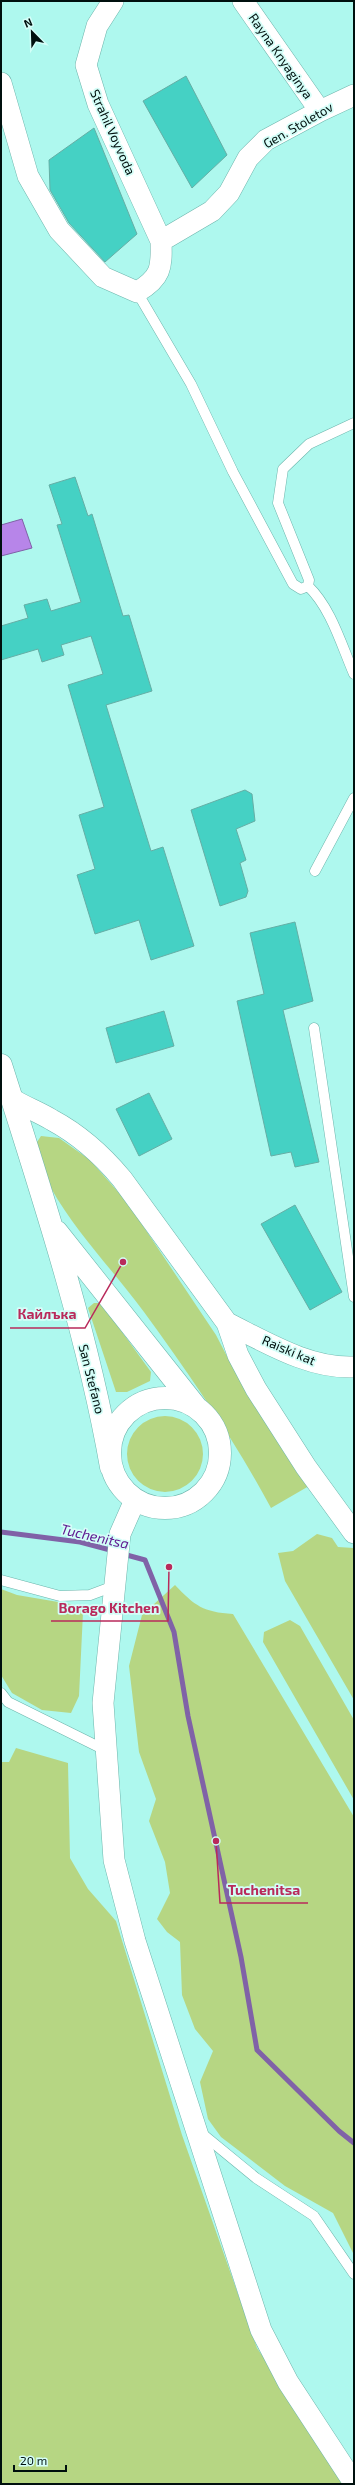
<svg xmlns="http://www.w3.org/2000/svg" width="355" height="2485" viewBox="0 0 355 2485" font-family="'Exo 2',sans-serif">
<rect width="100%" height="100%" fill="#aef8ee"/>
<!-- green -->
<path fill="#b6d683" d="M41,1136L59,1138L90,1160L127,1202L216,1335L231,1364L309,1486L271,1508C234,1439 190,1375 144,1312C114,1271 76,1233 51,1188C44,1175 40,1159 35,1145Z
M94,1303H101L151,1372L150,1381L127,1392H116L88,1308Z
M127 1454a38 38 0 1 1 76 0a38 38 0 1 1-76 0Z
M317,1534L332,1538L338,1547L354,1548V1700L285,1581L278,1553L293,1551Z
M175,1585C195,1606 203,1612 233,1614L354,1817V2255L333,2213L285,2186L221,2137L208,2119L200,2082L213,2051L195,2029L182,1995L180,1942L167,1932L157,1919L170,1893L165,1862L149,1821L156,1799L139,1752L129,1666L142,1615Z
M1,1589L17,1595L70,1604L78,1607L83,1612L79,1696L71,1713L42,1710L12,1693L1,1675Z
M290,1620L300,1626L354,1720V1800L263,1642L264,1632Z
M16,1748L68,1763L70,1858L88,1889L116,1921L182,2135L257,2348L350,2484H1V1762H9Z"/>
<!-- water -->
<path fill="#b785e9" stroke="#8062a7" d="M22,519L32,548L1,556V525Z"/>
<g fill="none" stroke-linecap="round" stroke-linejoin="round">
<!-- stream -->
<path stroke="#8062a7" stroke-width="5" d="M1,1532L80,1542L114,1551
M123,1554L145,1560L174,1632L188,1716L241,1957L257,2050L339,2131L354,2143"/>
</g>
<!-- building -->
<path fill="#45d1c4" stroke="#65aea5" d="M186,76L227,155L192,188L143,101Z
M94,128L137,234L105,262L69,223L50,190L49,160Z
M75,477L88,516L92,514L123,616L129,615L152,691L106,705L151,851L163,847L194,946L151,960L139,920L95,934L77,875L95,869L79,815L104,807L68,685L103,674L91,636L61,645L64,655L42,662L38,649L1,660V626L28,618L24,605L47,599L51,611L81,602L57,525L62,524L49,485Z
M245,790L252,794L255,821L236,829L246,860L240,863L248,891L246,897L220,906L191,810Z
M295,922L313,1001L283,1010L319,1162L295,1167L291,1152L271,1156L237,1001L264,994L250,933Z
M164,1011L174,1046L116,1063L106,1028Z
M149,1093L172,1139L139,1156L116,1109Z
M295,1205L342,1292L310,1310L261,1224Z"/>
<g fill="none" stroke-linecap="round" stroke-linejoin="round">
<!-- lane casing -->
<g stroke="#6db5ac" stroke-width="11">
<path id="lane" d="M137,292L191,384L233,472L293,584L301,589L308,586L309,580L278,503L283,469L309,444L354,423
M308,586C331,608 341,644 354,674
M315,871L354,798
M314,1028L354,1297
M1,1580L60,1596L90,1595L114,1586
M1,1693L8,1702L105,1750
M200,2132L256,2178L314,2216L354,2274"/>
</g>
<!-- street casing -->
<g stroke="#6db5ac" stroke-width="22">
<path id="street" d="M243,1L320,111
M1,83L28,176L59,230L103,277L137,292C161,278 162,268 161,241L98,104L86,65L97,26L113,1
M161,241L212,211L229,193L248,158L266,140L320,111L354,95
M12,1099C25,1107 39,1112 52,1120C80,1135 102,1155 122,1179L227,1323L238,1355L256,1389L306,1467L354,1533
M227,1323C266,1342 309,1369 354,1367
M135,1500L120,1534L103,1703L114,1860L135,1941L261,2330L288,2382L354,2483"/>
</g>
<!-- secondary casing -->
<g stroke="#6db5ac" stroke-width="23">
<path id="secondary" d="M1,1065C43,1197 87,1331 111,1467
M57,1232L196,1407
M110 1453a55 55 0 1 1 110 0a55 55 0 1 1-110 0Z"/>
</g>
<!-- lane -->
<use href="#lane" stroke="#fff" stroke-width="10"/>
<!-- street -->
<use href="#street" stroke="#fff" stroke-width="21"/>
<!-- secondary -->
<use href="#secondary" stroke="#fff" stroke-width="22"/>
</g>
<g text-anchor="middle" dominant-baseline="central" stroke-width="3.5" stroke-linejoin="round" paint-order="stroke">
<!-- street labels -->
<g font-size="13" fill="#00100e" stroke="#d4fef8">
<text transform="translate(281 56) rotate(55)">Rayna Knyaginya</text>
<text transform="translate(298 125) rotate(-30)">Gen. Stoletov</text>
<text transform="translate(113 132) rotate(66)">Strahil Voyvoda</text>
<text transform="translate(289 1350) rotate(23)">Raiski kat</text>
<text transform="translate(92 1379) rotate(76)">San Stefano</text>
</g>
<!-- water labels -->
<g font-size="14" font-style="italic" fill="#611c92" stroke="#d4fef8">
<text transform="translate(95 1536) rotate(13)">Tuchenitsa</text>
</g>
</g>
<!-- callouts -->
<path fill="none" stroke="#b92a5b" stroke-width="1.5" d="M123 1262L85 1328H10M169 1567L168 1621H51M216 1841L220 1903H308"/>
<g fill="#b92a5b" stroke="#d4fef8" stroke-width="1.5">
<circle cx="123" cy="1262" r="4"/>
<circle cx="169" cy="1567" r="4"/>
<circle cx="216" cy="1841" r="4"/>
</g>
<g font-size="14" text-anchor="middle" font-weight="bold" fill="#b92a5b" stroke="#d4fef8" stroke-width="3.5" stroke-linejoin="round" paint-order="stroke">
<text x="47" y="1319">Кайлъка</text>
<text x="109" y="1613">Borago Kitchen</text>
<text x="264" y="1895">Tuchenitsa</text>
</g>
<!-- border -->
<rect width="355" height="2485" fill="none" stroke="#00100e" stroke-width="4"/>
<!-- north arrow -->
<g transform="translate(32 32) rotate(337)" stroke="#d4fef8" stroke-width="3" paint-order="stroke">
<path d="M0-3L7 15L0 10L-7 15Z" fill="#00100e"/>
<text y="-6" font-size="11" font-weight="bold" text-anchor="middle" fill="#00100e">N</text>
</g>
<!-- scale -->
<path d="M14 2465v6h52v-6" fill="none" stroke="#00100e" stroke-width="2"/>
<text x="20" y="2465" font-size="12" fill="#00100e" stroke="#d4fef8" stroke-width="3" paint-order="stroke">20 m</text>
</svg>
